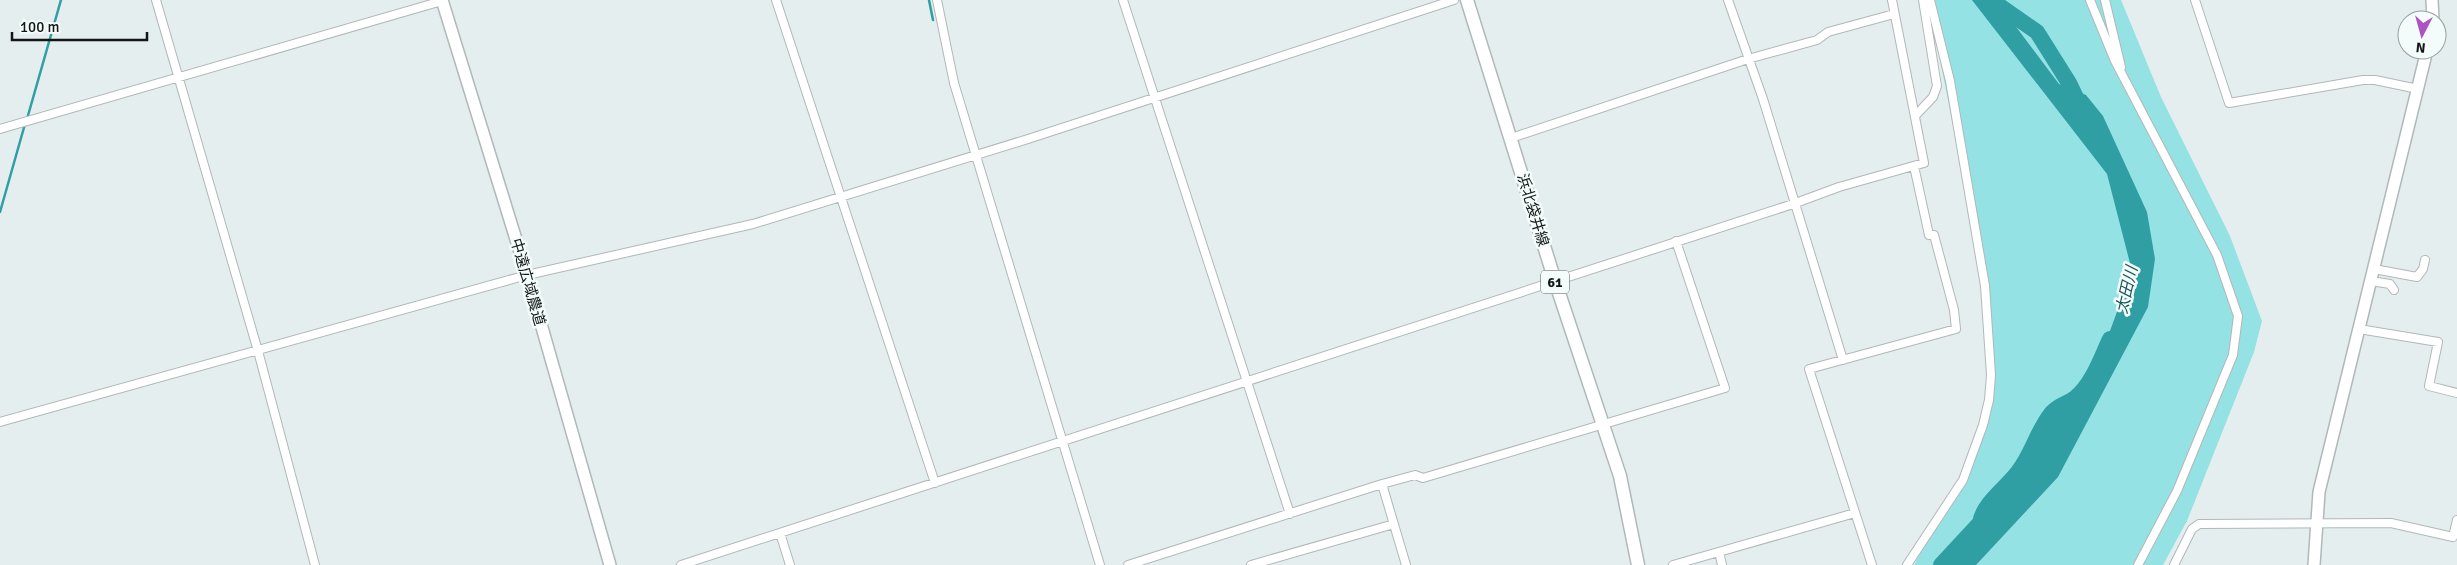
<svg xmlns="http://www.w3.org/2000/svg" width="2457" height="565" viewBox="0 0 2457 565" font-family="Signika,'Noto Sans JP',sans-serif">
<rect width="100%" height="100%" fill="#e5eeee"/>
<!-- green -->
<path fill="#95e2e5" d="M1928,0H2121L2161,97L2230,236L2262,321L2254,352L2187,521L2163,565H1914L1974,454L1991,381L1985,286Z"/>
<!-- water -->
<path fill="#2f9fa4" d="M1972,0H1996L2059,84L2086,95L2103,116L2147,212L2155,259L2148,307L2058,477L1976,565H1941L1980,523L1981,517L2029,456L2044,424L2059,405L2073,399L2090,378L2100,358L2132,271L2107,174Z"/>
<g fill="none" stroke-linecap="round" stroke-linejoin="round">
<!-- stream -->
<path stroke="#2f9fa4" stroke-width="2.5" d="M929,0L933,20
M27,119L61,0
M0,212L25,124"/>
<!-- river -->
<path stroke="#2f9fa4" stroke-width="16" d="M1991,0L2037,32L2069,83L2081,108
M1941,565L1980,523C1983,503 2007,487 2018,472C2032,454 2037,432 2050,415C2057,405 2066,405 2075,398C2092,385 2101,358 2110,339"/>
<!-- street casing -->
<g stroke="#b0b8b8" stroke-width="10">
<path id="street" d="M156,0L258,351L315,565
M776,0L935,483
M937,0L954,83L1100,565
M1123,0L1290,514
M1728,0L1763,99L1843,360
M2090,0L2115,61L2217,255L2238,316L2233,355L2177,491L2138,565
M2105,0L2121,67
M2195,0L2229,103L2363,80H2375L2418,89
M1915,116L1933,97L1937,86L1923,0
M0,129L442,1
M1511,138L1748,59L1817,40L1828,32L1894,14
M2374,269L2417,277L2423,269L2425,260
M2371,281L2390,284L2394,290
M2359,329L2438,342L2429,386L2457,393
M0,422L527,275L753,224L1028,139L1454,0
M1382,484L1406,565
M780,533L790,565
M1719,552L1722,565
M681,565L1793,204L1839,187L1924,163L1892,0
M1128,565L1382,484L1415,475L1423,478L1725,388L1676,241
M1251,565L1394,524
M1673,565L1855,513
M1872,565L1809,369L1956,329L1954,310L1934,235H1929L1914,166
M1907,565L1963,480L1983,425L1989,400L1991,375L1985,286L1950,81L1930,0
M2174,565L2192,529L2199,524L2391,523L2453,537L2457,520"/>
</g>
<!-- secondary casing -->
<g stroke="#b0b8b8" stroke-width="14">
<path id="secondary" d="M442,0L527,275L610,565
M2432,0L2433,20
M2314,565L2319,492L2427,50"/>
</g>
<!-- primary casing -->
<g stroke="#b0b8b8" stroke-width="15">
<path id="primary" d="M1467,0L1555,281L1620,476L1638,565"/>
</g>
<!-- street -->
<use href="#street" stroke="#fff" stroke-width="8"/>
<!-- secondary -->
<use href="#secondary" stroke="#fff" stroke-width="11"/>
<!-- primary -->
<use href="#primary" stroke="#fff" stroke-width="12"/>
</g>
<g text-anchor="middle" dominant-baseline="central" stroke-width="5" stroke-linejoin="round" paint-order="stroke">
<!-- shield labels -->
<rect fill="#f3fbfb" stroke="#565b5b" stroke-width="1" x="1541" y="270.5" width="28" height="23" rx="4"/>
<g font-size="14" font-weight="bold" fill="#131616">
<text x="1555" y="282">61</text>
</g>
<!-- street labels -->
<g font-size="15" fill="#131616" stroke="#f3fbfb">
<text transform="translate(1533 210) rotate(73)">浜北袋井線</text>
<text transform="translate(528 282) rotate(74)">中遠広域農道</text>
</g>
<!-- water labels -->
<g font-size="16" font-style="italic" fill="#1a5659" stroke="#f3fbfb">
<text transform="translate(2127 290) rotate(-77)">太田川</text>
</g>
</g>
<!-- north arrow -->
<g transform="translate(2422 35) rotate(186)"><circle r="24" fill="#f3fbfb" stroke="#999f9f"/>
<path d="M0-4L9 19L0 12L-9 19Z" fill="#ac54c1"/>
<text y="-8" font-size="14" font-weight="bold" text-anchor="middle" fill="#131616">N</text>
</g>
<!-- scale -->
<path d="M12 32v8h135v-8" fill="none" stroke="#131616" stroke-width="2.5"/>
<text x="20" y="32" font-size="15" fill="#131616" stroke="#f3fbfb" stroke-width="4" paint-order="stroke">100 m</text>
</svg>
